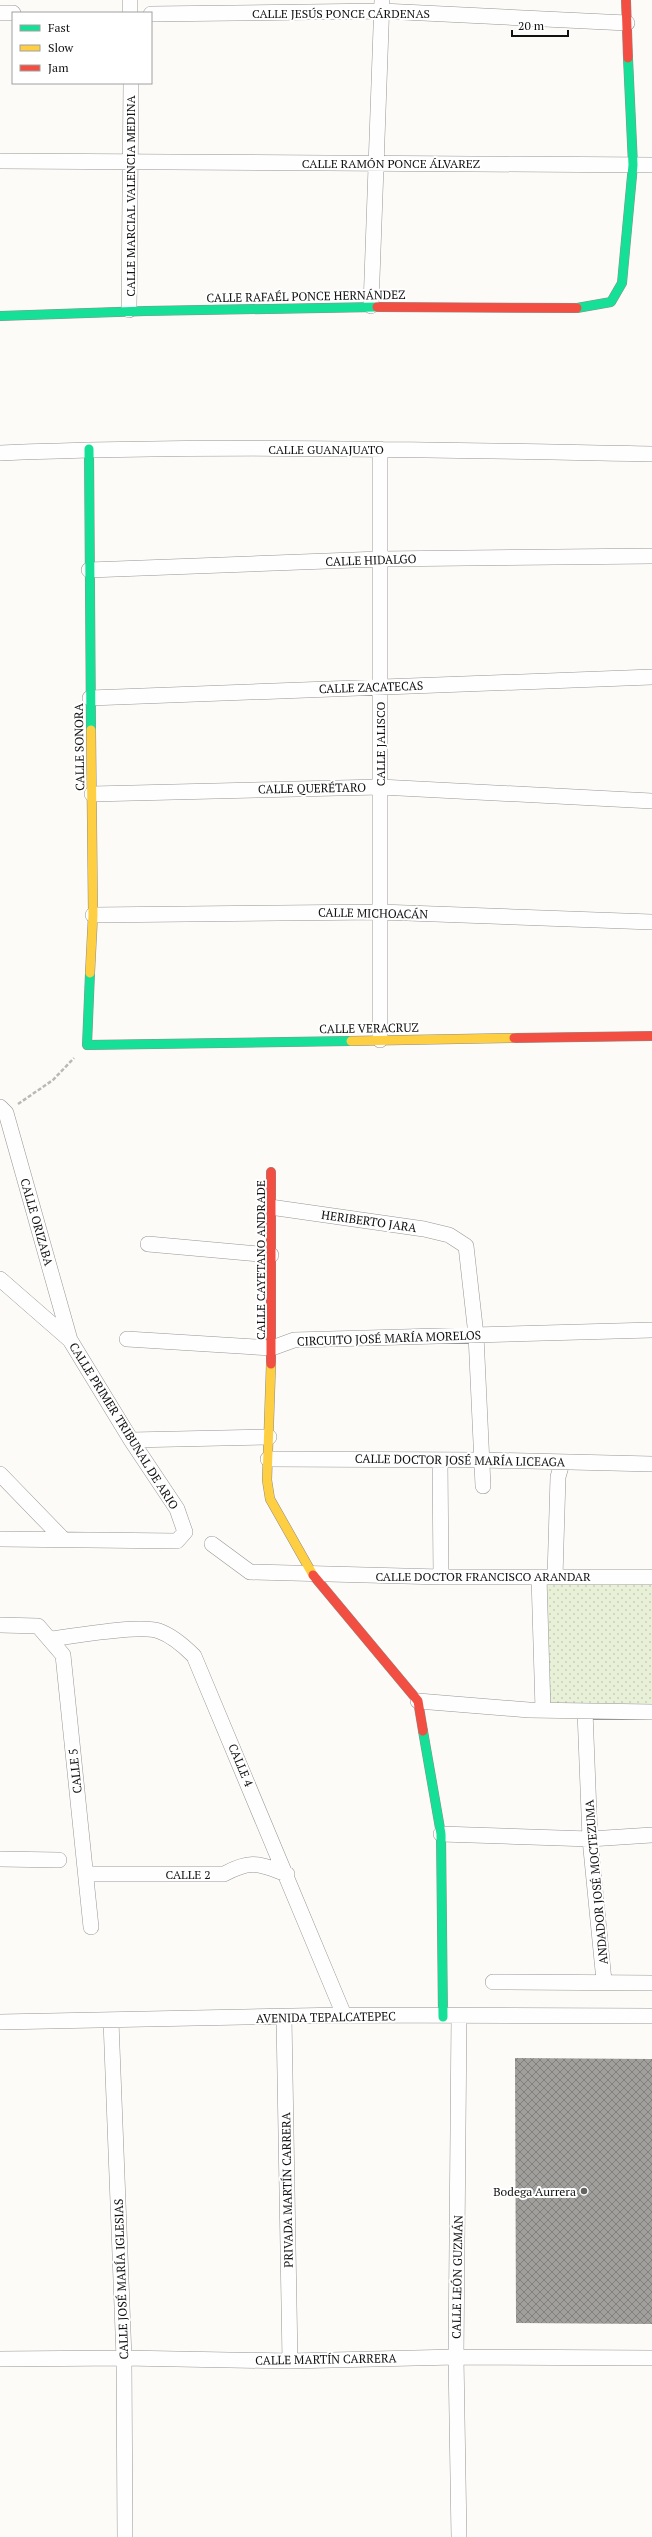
<svg xmlns="http://www.w3.org/2000/svg" width="652" height="2537" viewBox="0 0 652 2537" font-family="'PT Serif',serif">
<defs>
<pattern id="park-dots" width="8" height="8" patternUnits="userSpaceOnUse"><rect width="8" height="8" fill="#e8f1d8"/><path d="M2 2h.1M6 6h.1" fill="none" stroke="#c6ceb8" stroke-width="1.8" stroke-linecap="round"/></pattern>
<pattern id="building-cross-hatch" width="8" height="8" patternUnits="userSpaceOnUse"><rect width="8" height="8" fill="#a09f9c"/><path d="M0 0l8 8M0 8l8-8" fill="none" stroke="#81807e"/></pattern>
</defs>
<rect width="100%" height="100%" fill="#fcfbf7"/>
<!-- park -->
<path fill="url(#park-dots)" d="M541,1578H652V1710L545,1708Z"/>
<!-- building -->
<path fill="url(#building-cross-hatch)" d="M515,2058L652,2059V2324L516,2323Z"/>
<g fill="none" stroke-linecap="round" stroke-linejoin="round">
<!-- street casing -->
<g stroke="#979695" stroke-width="16">
<path id="street" d="M130,0V13
M0,13H13
M151,14L382,11L627,23
M0,161L652,165
M371,306L382,0
M129,310L131,83
M380,449V1040
M0,453C217,444 435,450 652,454
M89,570L380,559L652,556
M90,698L652,677
M92,794L380,787L652,801
M93,915L380,912L652,922
M0,1107L6,1113L70,1340
M270,1207L424,1229L449,1235L466,1246L476,1335L483,1486
M148,1244L271,1255
M0,1279L70,1340L131,1440L177,1509L185,1532L177,1541L0,1539
M127,1339L272,1348L294,1340L652,1330
M131,1440L269,1437
M268,1459L482,1460L652,1464
M440,1460L441,1577
M0,1474L64,1540
M212,1544L250,1572L441,1577H652
M539,1577L543,1710
M555,1577L558,1477L562,1463
M0,1625L38,1626L63,1655L91,1927
M52,1639C73,1636 142,1624 159,1631C173,1636 184,1646 194,1656L344,2015
M418,1701L529,1710L652,1712
M585,1711L590,1839L604,1981
M441,1834L590,1839L652,1835
M0,1859L59,1860
M86,1874H224C252,1859 258,1864 287,1874
M493,1982L652,1983
M284,2018L290,2361
M111,2021L124,2358L125,2537
M0,2022L344,2015L652,2016
M0,2359L124,2358L290,2361L456,2357L652,2358
M459,2537L456,2357L459,2016"/>
</g>
<!-- fast casing -->
<g stroke="#8d8d8b" stroke-width="10">
<path id="fast" d="M577,308L611,302L622,283L633,165L628,58
M0,316L146,311L377,307
M89,449L91,730
M90,973L87,1045L351,1041
M423,1731L441,1834L443,2017"/>
</g>
<!-- slow casing -->
<g stroke="#8d8d8b" stroke-width="10">
<path id="slow" d="M90,973L93,915L91,730
M351,1041L514,1038
M271,1364L267,1480L270,1499L313,1575"/>
</g>
<!-- jam casing -->
<g stroke="#8d8d8b" stroke-width="10">
<path id="jam" d="M626,0L628,58
M377,307L577,308
M514,1038L652,1036
M271,1172V1364
M313,1575L418,1701L423,1731"/>
</g>
<!-- path -->
<path stroke="#b9b9b8" stroke-width="2.5" stroke-dasharray="4 2" stroke-linecap="butt" d="M18,1104L53,1080L74,1058"/>
<!-- street -->
<use href="#street" stroke="#fffefe" stroke-width="15"/>
<!-- fast -->
<use href="#fast" stroke="#16e098" stroke-width="9"/>
<!-- slow -->
<use href="#slow" stroke="#ffcf43" stroke-width="9"/>
<!-- jam -->
<use href="#jam" stroke="#f24e42" stroke-width="9"/>
</g>
<!-- markers -->
<circle fill="#636362" stroke="#fff" stroke-width="1.5" cx="584" cy="2191" r="4"/>
<g text-anchor="middle" dominant-baseline="central" stroke-width="4" stroke-linejoin="round" paint-order="stroke">
<!-- street labels -->
<g font-size="12" fill="#111" stroke="#fff">
<text x="341" y="13">CALLE JESÚS PONCE CÁRDENAS</text>
<text x="391" y="163">CALLE RAMÓN PONCE ÁLVAREZ</text>
<text transform="translate(130 196) rotate(-90)">CALLE MARCIAL VALENCIA MEDINA</text>
<text transform="translate(306 296) rotate(-1)">CALLE RAFAÉL PONCE HERNÁNDEZ</text>
<text x="326" y="449">CALLE GUANAJUATO</text>
<text transform="translate(371 560) rotate(-2)">CALLE HIDALGO</text>
<text transform="translate(371 687) rotate(-2)">CALLE ZACATECAS</text>
<text transform="translate(380 744) rotate(-90)">CALLE JALISCO</text>
<text transform="translate(79 747) rotate(-91)">CALLE SONORA</text>
<text transform="translate(312 788) rotate(-1)">CALLE QUERÉTARO</text>
<text transform="translate(373 913) rotate(1)">CALLE MICHOACÁN</text>
<text transform="translate(369 1028) rotate(-1)">CALLE VERACRUZ</text>
<text transform="translate(369 1221) rotate(8)">HERIBERTO JARA</text>
<text transform="translate(37 1222) rotate(74)">CALLE ORIZABA</text>
<text transform="translate(260 1260) rotate(-90)">CALLE CAYETANO ANDRADE</text>
<text transform="translate(389 1338) rotate(-2)">CIRCUITO JOSÉ MARÍA MORELOS</text>
<text transform="translate(124 1426) rotate(58)">CALLE PRIMER TRIBUNAL DE ARIO</text>
<text transform="translate(460 1460) rotate(1)">CALLE DOCTOR JOSÉ MARÍA LICEAGA</text>
<text x="483" y="1576">CALLE DOCTOR FRANCISCO ARANDAR</text>
<text transform="translate(241 1765) rotate(67)">CALLE 4</text>
<text transform="translate(75 1771) rotate(-96)">CALLE 5</text>
<text x="188" y="1874">CALLE 2</text>
<text transform="translate(596 1882) rotate(-95)">ANDADOR JOSÉ MOCTEZUMA</text>
<text transform="translate(326 2017) rotate(-1)">AVENIDA TEPALCATEPEC</text>
<text transform="translate(287 2190) rotate(-91)">PRIVADA MARTÍN CARRERA</text>
<text transform="translate(457 2277) rotate(-89)">CALLE LEÓN GUZMÁN</text>
<text transform="translate(121 2279) rotate(-92)">CALLE JOSÉ MARÍA IGLESIAS</text>
<text transform="translate(326 2359) rotate(-1)">CALLE MARTÍN CARRERA</text>
</g>
<!-- poi labels -->
<g font-size="12" fill="#111" stroke="#fff" text-anchor="end">
<text x="576" y="2191">Bodega Aurrera</text>
</g>
</g>
<!-- legend -->
<rect x="12" y="12" width="140" height="72" fill="#ffffff" stroke="#a0a0a0"/>
<rect x="20" y="25" width="20" height="6" fill="#16e098" stroke="#a0a0a0"/>
<text x="48" y="32" font-size="12" fill="#111111">Fast</text>
<rect x="20" y="45" width="20" height="6" fill="#ffcf43" stroke="#a0a0a0"/>
<text x="48" y="52" font-size="12" fill="#111111">Slow</text>
<rect x="20" y="65" width="20" height="6" fill="#f24e42" stroke="#a0a0a0"/>
<text x="48" y="72" font-size="12" fill="#111111">Jam</text>
<!-- scale -->
<path d="M512 30v6h56v-6" fill="none" stroke="#111111" stroke-width="2"/>
<text x="518" y="30" font-size="12" fill="#111111" stroke="#ffffff" stroke-width="3" paint-order="stroke">20 m</text>
</svg>
